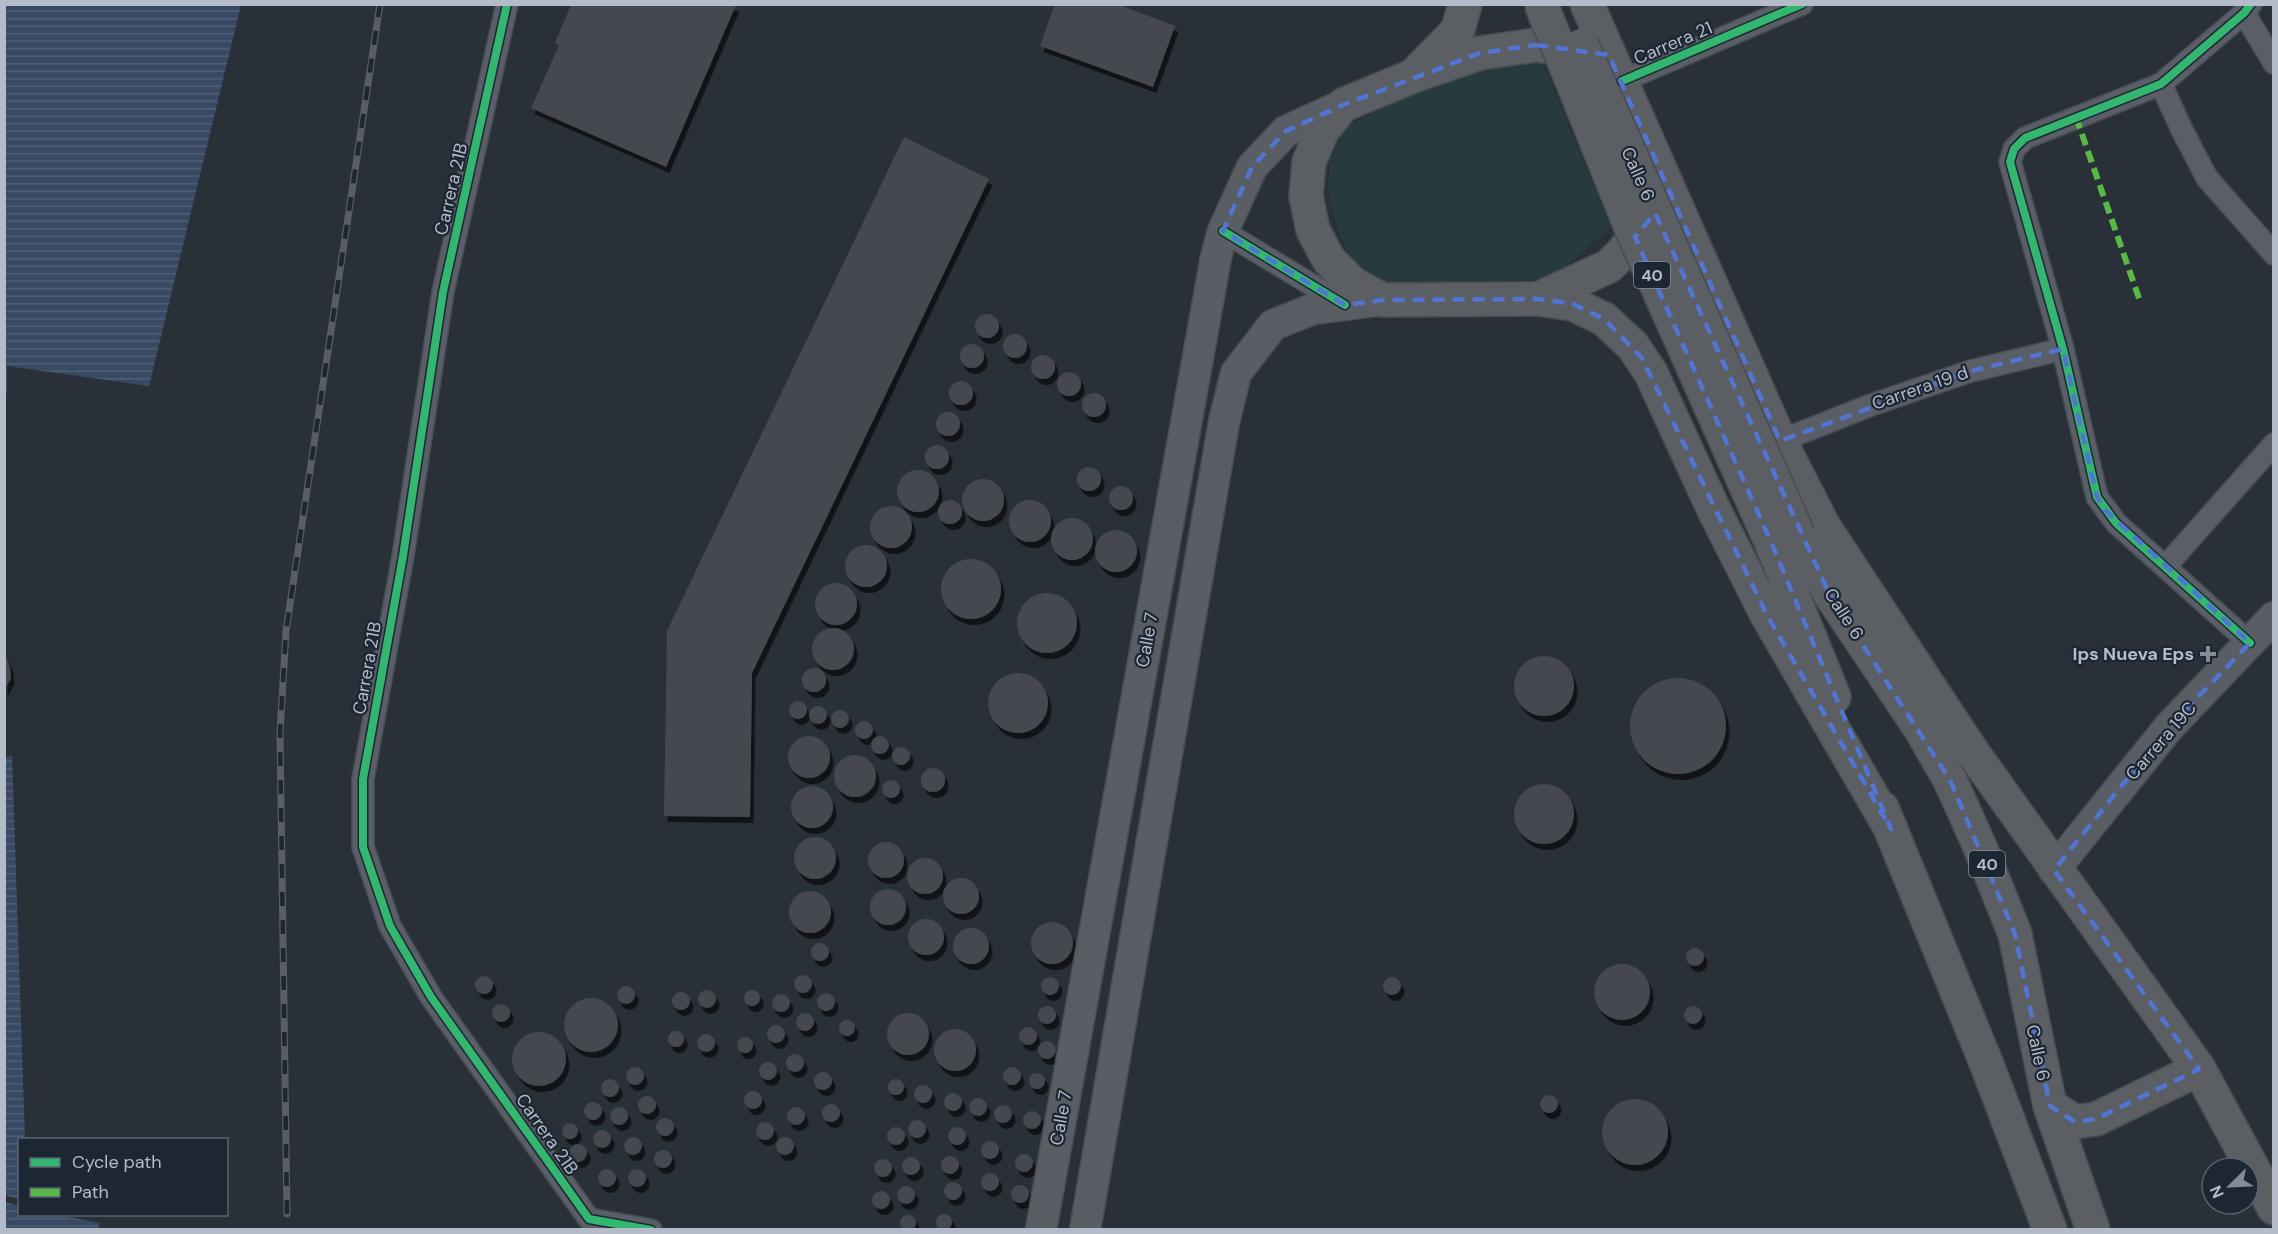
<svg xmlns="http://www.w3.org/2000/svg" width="2278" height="1234" viewBox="0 0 2278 1234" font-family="'DM Sans',sans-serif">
<defs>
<pattern id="water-rules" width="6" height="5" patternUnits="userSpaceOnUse" patternTransform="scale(1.5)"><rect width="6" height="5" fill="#384963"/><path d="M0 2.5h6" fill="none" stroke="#526178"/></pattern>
<filter id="shadow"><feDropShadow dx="3.5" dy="6" stdDeviation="0" flood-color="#0009"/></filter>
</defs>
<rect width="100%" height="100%" fill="#2a3038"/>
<!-- green -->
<path fill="#273a3e" d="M1541,59L1611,227L1551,280L1382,284L1350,257L1338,230L1328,192L1330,160L1345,127L1439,80L1491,60Z"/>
<!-- water -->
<path fill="url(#water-rules)" d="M4,5H241L149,386L7,366V393H5Z
M12,755L25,1139L20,1140L19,1199L4,1195V759Z
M5,1202L19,1206L20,1214L59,1215L99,1223V1229H5Z"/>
<!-- building -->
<path fill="#444950" filter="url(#shadow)" d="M1055,4H1117L1175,26L1153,87L1040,46Z
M571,5H736L666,167L531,108L559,45L555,43Z
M904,137L989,179L752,673L750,817L664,816L667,631Z
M975 326a12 12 0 1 1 24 0a12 12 0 1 1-24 0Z
M1003 346a12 12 0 1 1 24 0a12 12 0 1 1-24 0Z
M960 356a12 12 0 1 1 24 0a12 12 0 1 1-24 0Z
M1031 367a12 12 0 1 1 24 0a12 12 0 1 1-24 0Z
M1057 384a12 12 0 1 1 24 0a12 12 0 1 1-24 0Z
M949 393a12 12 0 1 1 24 0a12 12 0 1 1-24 0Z
M1082 405a12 12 0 1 1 24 0a12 12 0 1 1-24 0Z
M936 424a12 12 0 1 1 24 0a12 12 0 1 1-24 0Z
M925 457a12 12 0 1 1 24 0a12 12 0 1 1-24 0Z
M1077 479a12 12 0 1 1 24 0a12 12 0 1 1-24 0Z
M897 491a21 21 0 1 1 42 0a21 21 0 1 1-42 0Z
M962 500a21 21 0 1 1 42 0a21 21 0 1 1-42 0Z
M1109 498a12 12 0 1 1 24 0a12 12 0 1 1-24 0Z
M1009 521a21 21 0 1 1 42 0a21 21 0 1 1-42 0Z
M938 512a12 12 0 1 1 24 0a12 12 0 1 1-24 0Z
M870 527a21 21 0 1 1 42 0a21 21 0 1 1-42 0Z
M1051 539a21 21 0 1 1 42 0a21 21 0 1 1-42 0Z
M1095 551a21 21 0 1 1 42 0a21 21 0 1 1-42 0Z
M845 566a21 21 0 1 1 42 0a21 21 0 1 1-42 0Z
M941 589a30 30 0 1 1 60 0a30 30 0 1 1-60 0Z
M815 604a21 21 0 1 1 42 0a21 21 0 1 1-42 0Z
M1017 623a30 30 0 1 1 60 0a30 30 0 1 1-60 0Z
M812 649a21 21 0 1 1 42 0a21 21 0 1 1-42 0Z
M5,654L10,667L11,678L4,691Z
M1514 686a30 30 0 1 1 60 0a30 30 0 1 1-60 0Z
M802 680a12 12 0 1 1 24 0a12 12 0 1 1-24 0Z
M988 703a30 30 0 1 1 60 0a30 30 0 1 1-60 0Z
M1630 726a48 48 0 1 1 96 0a48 48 0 1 1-96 0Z
M789 710a9 9 0 1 1 18 0a9 9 0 1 1-18 0Z
M809 715a9 9 0 1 1 18 0a9 9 0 1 1-18 0Z
M831 719a9 9 0 1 1 18 0a9 9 0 1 1-18 0Z
M855 730a9 9 0 1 1 18 0a9 9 0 1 1-18 0Z
M788 757a21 21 0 1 1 42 0a21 21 0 1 1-42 0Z
M871 745a9 9 0 1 1 18 0a9 9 0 1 1-18 0Z
M892 756a9 9 0 1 1 18 0a9 9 0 1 1-18 0Z
M834 776a21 21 0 1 1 42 0a21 21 0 1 1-42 0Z
M921 780a12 12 0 1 1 24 0a12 12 0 1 1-24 0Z
M882 789a9 9 0 1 1 18 0a9 9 0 1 1-18 0Z
M1514 814a30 30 0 1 1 60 0a30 30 0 1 1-60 0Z
M791 807a21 21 0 1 1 42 0a21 21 0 1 1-42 0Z
M794 858a21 21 0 1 1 42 0a21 21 0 1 1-42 0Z
M868 860a18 18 0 1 1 36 0a18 18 0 1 1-36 0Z
M907 876a18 18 0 1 1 36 0a18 18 0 1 1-36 0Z
M943 896a18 18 0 1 1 36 0a18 18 0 1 1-36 0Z
M870 907a18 18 0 1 1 36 0a18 18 0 1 1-36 0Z
M789 912a21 21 0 1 1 42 0a21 21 0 1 1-42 0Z
M908 937a18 18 0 1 1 36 0a18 18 0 1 1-36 0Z
M1031 943a21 21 0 1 1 42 0a21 21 0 1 1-42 0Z
M953 946a18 18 0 1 1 36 0a18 18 0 1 1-36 0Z
M811 952a9 9 0 1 1 18 0a9 9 0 1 1-18 0Z
M1686 957a9 9 0 1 1 18 0a9 9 0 1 1-18 0Z
M1594 992a28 28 0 1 1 56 0a28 28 0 1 1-56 0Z
M794 984a9 9 0 1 1 18 0a9 9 0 1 1-18 0Z
M475 985a9 9 0 1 1 18 0a9 9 0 1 1-18 0Z
M1041 986a9 9 0 1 1 18 0a9 9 0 1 1-18 0Z
M1383 986a9 9 0 1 1 18 0a9 9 0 1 1-18 0Z
M617 995a9 9 0 1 1 18 0a9 9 0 1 1-18 0Z
M744 998a8 8 0 1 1 16 0a8 8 0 1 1-16 0Z
M698 999a9 9 0 1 1 18 0a9 9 0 1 1-18 0Z
M672 1001a9 9 0 1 1 18 0a9 9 0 1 1-18 0Z
M817 1002a9 9 0 1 1 18 0a9 9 0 1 1-18 0Z
M772 1003a9 9 0 1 1 18 0a9 9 0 1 1-18 0Z
M564 1025a27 27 0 1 1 54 0a27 27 0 1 1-54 0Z
M492 1013a9 9 0 1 1 18 0a9 9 0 1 1-18 0Z
M1684 1015a9 9 0 1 1 18 0a9 9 0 1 1-18 0Z
M1038 1015a9 9 0 1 1 18 0a9 9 0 1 1-18 0Z
M887 1034a21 21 0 1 1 42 0a21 21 0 1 1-42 0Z
M796 1022a9 9 0 1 1 18 0a9 9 0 1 1-18 0Z
M839 1028a8 8 0 1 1 16 0a8 8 0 1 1-16 0Z
M767 1034a9 9 0 1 1 18 0a9 9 0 1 1-18 0Z
M1019 1036a9 9 0 1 1 18 0a9 9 0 1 1-18 0Z
M934 1050a21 21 0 1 1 42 0a21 21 0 1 1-42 0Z
M668 1039a8 8 0 1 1 16 0a8 8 0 1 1-16 0Z
M512 1059a27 27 0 1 1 54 0a27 27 0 1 1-54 0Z
M697 1043a9 9 0 1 1 18 0a9 9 0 1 1-18 0Z
M737 1045a8 8 0 1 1 16 0a8 8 0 1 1-16 0Z
M1038 1050a9 9 0 1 1 18 0a9 9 0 1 1-18 0Z
M786 1063a9 9 0 1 1 18 0a9 9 0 1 1-18 0Z
M759 1071a9 9 0 1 1 18 0a9 9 0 1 1-18 0Z
M626 1076a9 9 0 1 1 18 0a9 9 0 1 1-18 0Z
M1003 1076a9 9 0 1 1 18 0a9 9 0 1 1-18 0Z
M814 1081a9 9 0 1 1 18 0a9 9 0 1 1-18 0Z
M1029 1081a8 8 0 1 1 16 0a8 8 0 1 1-16 0Z
M888 1087a8 8 0 1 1 16 0a8 8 0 1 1-16 0Z
M601 1088a9 9 0 1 1 18 0a9 9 0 1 1-18 0Z
M914 1094a9 9 0 1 1 18 0a9 9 0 1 1-18 0Z
M744 1100a9 9 0 1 1 18 0a9 9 0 1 1-18 0Z
M944 1102a9 9 0 1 1 18 0a9 9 0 1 1-18 0Z
M1540 1104a9 9 0 1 1 18 0a9 9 0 1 1-18 0Z
M638 1105a9 9 0 1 1 18 0a9 9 0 1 1-18 0Z
M969 1107a9 9 0 1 1 18 0a9 9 0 1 1-18 0Z
M1602 1132a33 33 0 1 1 66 0a33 33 0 1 1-66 0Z
M584 1111a9 9 0 1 1 18 0a9 9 0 1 1-18 0Z
M822 1113a9 9 0 1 1 18 0a9 9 0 1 1-18 0Z
M994 1114a9 9 0 1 1 18 0a9 9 0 1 1-18 0Z
M787 1116a9 9 0 1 1 18 0a9 9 0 1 1-18 0Z
M610 1116a9 9 0 1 1 18 0a9 9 0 1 1-18 0Z
M1023 1120a9 9 0 1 1 18 0a9 9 0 1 1-18 0Z
M656 1127a9 9 0 1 1 18 0a9 9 0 1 1-18 0Z
M908 1129a9 9 0 1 1 18 0a9 9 0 1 1-18 0Z
M756 1131a9 9 0 1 1 18 0a9 9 0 1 1-18 0Z
M562 1131a8 8 0 1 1 16 0a8 8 0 1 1-16 0Z
M948 1136a9 9 0 1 1 18 0a9 9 0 1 1-18 0Z
M887 1136a9 9 0 1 1 18 0a9 9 0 1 1-18 0Z
M593 1139a9 9 0 1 1 18 0a9 9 0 1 1-18 0Z
M776 1146a9 9 0 1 1 18 0a9 9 0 1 1-18 0Z
M624 1146a9 9 0 1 1 18 0a9 9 0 1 1-18 0Z
M981 1150a9 9 0 1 1 18 0a9 9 0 1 1-18 0Z
M569 1153a9 9 0 1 1 18 0a9 9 0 1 1-18 0Z
M654 1159a9 9 0 1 1 18 0a9 9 0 1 1-18 0Z
M1015 1163a9 9 0 1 1 18 0a9 9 0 1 1-18 0Z
M941 1165a9 9 0 1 1 18 0a9 9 0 1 1-18 0Z
M902 1166a9 9 0 1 1 18 0a9 9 0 1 1-18 0Z
M874 1168a9 9 0 1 1 18 0a9 9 0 1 1-18 0Z
M598 1178a9 9 0 1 1 18 0a9 9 0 1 1-18 0Z
M628 1178a9 9 0 1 1 18 0a9 9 0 1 1-18 0Z
M981 1182a9 9 0 1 1 18 0a9 9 0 1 1-18 0Z
M944 1191a9 9 0 1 1 18 0a9 9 0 1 1-18 0Z
M1011 1194a9 9 0 1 1 18 0a9 9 0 1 1-18 0Z
M897 1195a9 9 0 1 1 18 0a9 9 0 1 1-18 0Z
M872 1200a9 9 0 1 1 18 0a9 9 0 1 1-18 0Z
M936 1222a8 8 0 1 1 16 0a8 8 0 1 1-16 0Z
M900 1223a8 8 0 1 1 16 0a8 8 0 1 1-16 0Z"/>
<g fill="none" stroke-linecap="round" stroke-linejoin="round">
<!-- minor casing -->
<g stroke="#484c53" stroke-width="24">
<path id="minor" d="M507,4L443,292L403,556L363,779V847L390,926L431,997L589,1219L651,1230
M2244,13L2274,63
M1622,81L1802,4
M2161,84L2182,130L2207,178L2274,254
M1223,231L1345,305
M1780,441L1871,405L1971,371L2063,349
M2165,567L2274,444
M2250,643L2116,523L2097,497L2063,349L2010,162L2014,149L2025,138L2161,84L2244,13L2251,4"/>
</g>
<!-- secondary casing -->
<g stroke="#484c53" stroke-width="33">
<path id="secondary" d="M2054,870L2169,727L2274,617
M1041,1230L1216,257L1223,231L1252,167L1286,131L1343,105
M1085,1230L1224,422L1236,373L1273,325L1313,309L1383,300"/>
</g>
<!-- trunk casing -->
<g stroke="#474c53" stroke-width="36">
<path id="trunk" d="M1587,4L1780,441L1824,527L1971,750L2199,1069L2274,1208
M1586,52L1536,45L1480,53L1413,76L1343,105L1322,131L1309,162L1306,196L1313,230L1329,260L1353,284L1383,300L1538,299L1573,304L1604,319L1633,346L1651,373L1713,508L1767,615L1891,829
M1417,72L1458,30L1465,4
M1538,299L1609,266L1621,254L1651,218
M1798,534L1828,591L1920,728L1950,780L1980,847L2015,934L2050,1106L2093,1230
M1771,542L1834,697
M1882,808L1987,1065L2050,1230
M2050,1106L2075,1122L2096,1119L2199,1069"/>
</g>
<!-- minor -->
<use href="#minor" stroke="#5a5e66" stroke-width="21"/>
<!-- secondary -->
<use href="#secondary" stroke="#595d64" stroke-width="30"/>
<!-- trunk -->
<use href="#trunk" stroke="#5b5f64" stroke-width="33"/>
<!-- rail casing -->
<g stroke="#595d64" stroke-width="7">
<path id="rail" d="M287,1214L280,733L286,631L380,4"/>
</g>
<!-- rail -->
<use href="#rail" stroke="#1d2633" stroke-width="4.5" stroke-dasharray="14" stroke-linecap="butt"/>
<!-- trunk-bridge casing -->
<g stroke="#474c53" stroke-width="36" stroke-linecap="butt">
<path id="trunk-bridge" d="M1541,4L1632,230L1771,542
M1582,45L1798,534"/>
</g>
<!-- trunk-bridge -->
<use href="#trunk-bridge" stroke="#5b5f64" stroke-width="33"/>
<!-- quiet -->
<path stroke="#58b947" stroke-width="6" stroke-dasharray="12 6" stroke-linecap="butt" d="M2076,117L2140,301"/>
<!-- cycleway casing -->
<g stroke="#1d2633" stroke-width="11">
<path id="cycleway" d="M507,4L443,292L403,556L363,779V847L390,926L431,997L589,1219L651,1230
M1622,81L1802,4
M1223,231L1345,305
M2250,643L2116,523L2097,497L2063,349L2010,162L2014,149L2025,138L2161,84L2244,13L2251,4"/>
</g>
<!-- cycleway -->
<use href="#cycleway" stroke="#33b770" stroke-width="8"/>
</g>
<!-- marked area -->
<path fill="none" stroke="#5274d3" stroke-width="4.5" stroke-dasharray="12 8" stroke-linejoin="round" d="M1536,45L1609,55L1780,441L1971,371L2063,349L2097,497L2105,510L2250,643L2169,727L2054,870L2199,1069L2096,1119L2075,1122L2050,1106L2015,934L1950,780L1828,591L1655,213L1635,237L1771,542L1891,829L1767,615L1642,358L1604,319L1573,304L1538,299L1383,300L1345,305L1223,231L1252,167L1286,131L1343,105L1480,53Z"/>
<!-- markers -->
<path fill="#848b96" stroke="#1d2633" stroke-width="2" d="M2205 645h6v6h6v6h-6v6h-6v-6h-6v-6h6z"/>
<g text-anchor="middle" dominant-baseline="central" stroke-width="4.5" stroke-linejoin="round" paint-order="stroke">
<!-- shield labels -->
<g fill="#1d2633" stroke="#878f9c" stroke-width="1.5">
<rect x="1634" y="262" width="36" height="26" rx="4.5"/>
<rect x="1969" y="851" width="36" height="26" rx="4.5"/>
</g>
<g font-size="16" font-weight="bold" fill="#b4bcc9">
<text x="1652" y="275">40</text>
<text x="1987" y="864">40</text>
</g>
<!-- street labels -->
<g font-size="18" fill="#b4bcc9" stroke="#1d2633">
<text transform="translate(1673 43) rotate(-23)">Carrera 21</text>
<text transform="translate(1638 174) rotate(66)">Calle 6</text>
<text transform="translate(451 189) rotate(-77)">Carrera 21B</text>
<text transform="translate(1920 388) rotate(-19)">Carrera 19 d</text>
<text transform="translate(1844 614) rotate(57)">Calle 6</text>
<text transform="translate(1147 640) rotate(-80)">Calle 7</text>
<text transform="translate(367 668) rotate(-80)">Carrera 21B</text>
<text transform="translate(2161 741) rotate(-49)">Carrera 19C</text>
<text transform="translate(2038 1053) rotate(78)">Calle 6</text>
<text transform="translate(1061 1118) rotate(-80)">Calle 7</text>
<text transform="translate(547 1134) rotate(55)">Carrera 21B</text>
</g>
<!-- poi labels -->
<g font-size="18" font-weight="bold" fill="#b4bcc9" stroke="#1d2633" text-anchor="end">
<text x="2194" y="654">Ips Nueva Eps</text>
</g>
</g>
<!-- border -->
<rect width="2278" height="1234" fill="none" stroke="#b4bcc9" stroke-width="12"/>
<!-- legend -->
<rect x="18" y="1138" width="210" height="78" fill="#1d2633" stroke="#59626f" stroke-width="1.5"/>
<rect x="30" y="1158" width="30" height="9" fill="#33b770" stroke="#59626f" stroke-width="1.5"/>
<text x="72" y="1168" font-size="18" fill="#b4bcc9">Cycle path</text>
<rect x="30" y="1188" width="30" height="9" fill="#58b947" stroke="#59626f" stroke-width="1.5"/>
<text x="72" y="1198" font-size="18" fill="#b4bcc9">Path</text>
<!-- north arrow -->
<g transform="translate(2230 1186) rotate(246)"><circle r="28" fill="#1d2633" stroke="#59626f" stroke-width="1.5"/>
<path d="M0-4.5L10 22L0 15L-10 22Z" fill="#848b96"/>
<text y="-9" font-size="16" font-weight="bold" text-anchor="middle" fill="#b4bcc9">N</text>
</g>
</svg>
